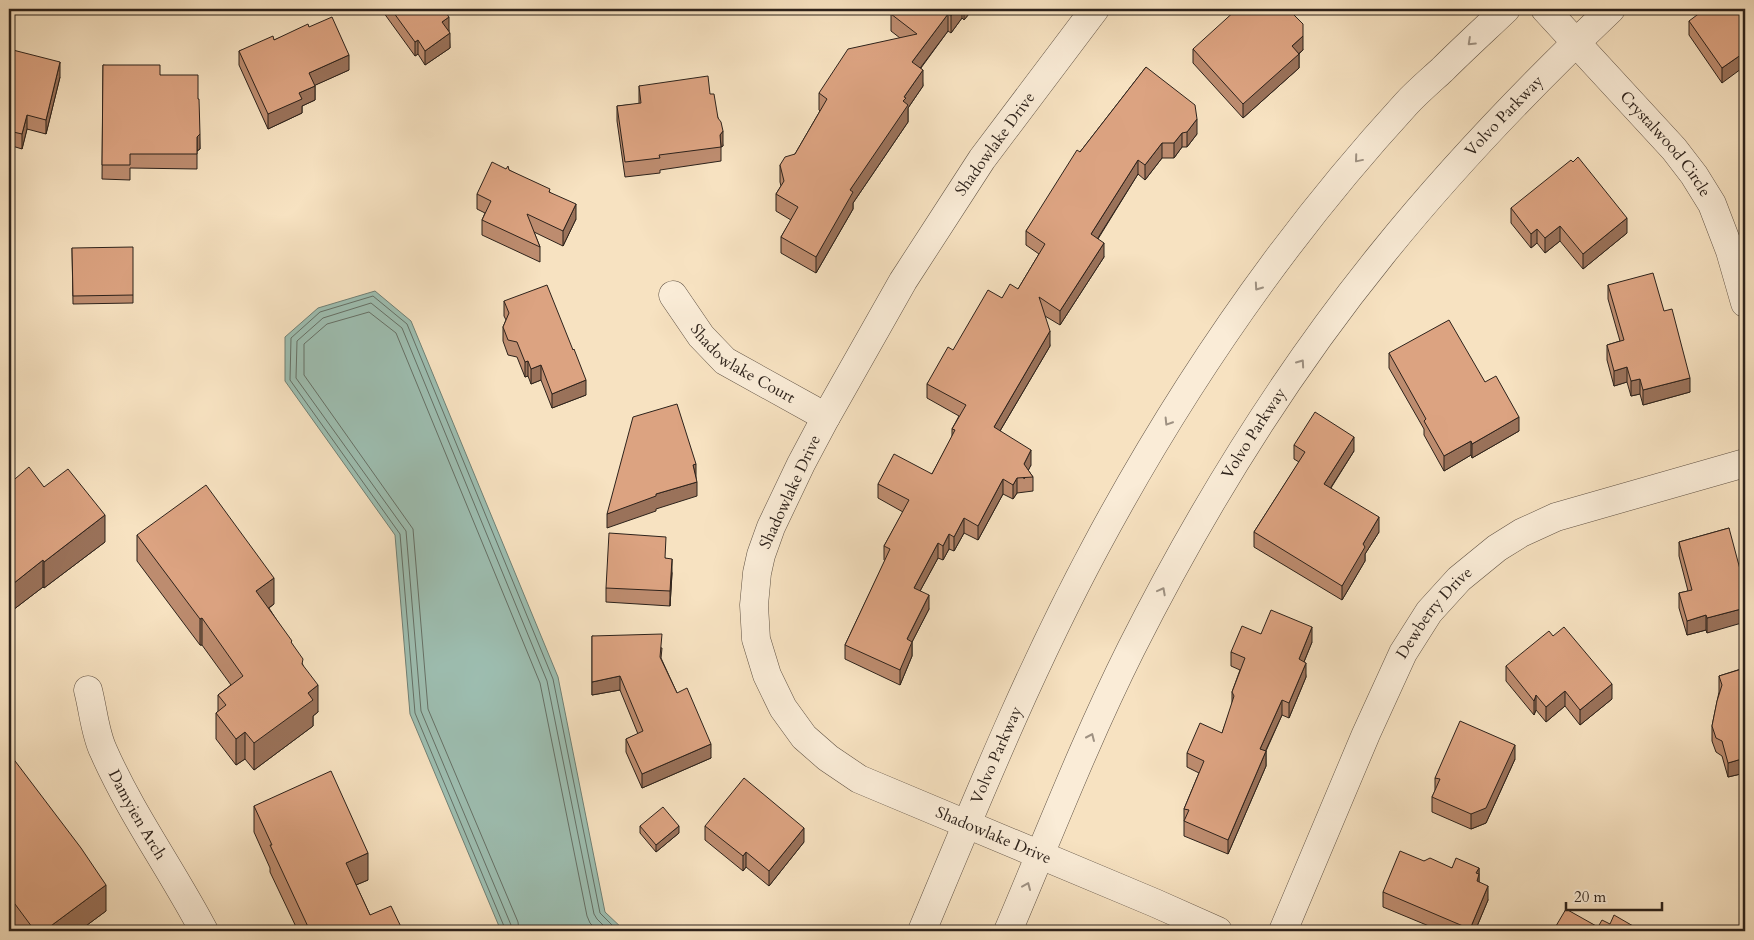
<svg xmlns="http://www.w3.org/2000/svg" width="1754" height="940" viewBox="0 0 1754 940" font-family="Cardo,serif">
<rect width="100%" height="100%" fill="#f7e2c1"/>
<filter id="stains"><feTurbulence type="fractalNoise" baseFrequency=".004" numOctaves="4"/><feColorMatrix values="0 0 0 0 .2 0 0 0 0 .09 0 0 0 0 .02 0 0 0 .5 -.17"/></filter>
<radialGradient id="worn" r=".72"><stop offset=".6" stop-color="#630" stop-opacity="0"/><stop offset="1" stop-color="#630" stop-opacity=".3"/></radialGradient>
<!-- water -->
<path fill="#9dbeb1" stroke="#708075" d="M375,291L411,321L558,677L605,912L625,931H501L410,714L395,535L285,381V337L318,308Z"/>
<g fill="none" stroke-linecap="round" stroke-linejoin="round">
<!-- shore -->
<path stroke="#657066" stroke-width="1" d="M506,931L415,713L400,534L290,380L291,338L320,312L373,296L407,324L553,679L600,913L618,931
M512,931L511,925L421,711L406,531L296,378L297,341L323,318L371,303L402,328L547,681L594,914L597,919L609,931
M519,931L518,922L428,709L413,529L304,375V344L327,324L369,312L396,333L540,683L587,916L590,923L598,931"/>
<!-- minor casing -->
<g stroke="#605244" stroke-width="29">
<g id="minor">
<path id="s1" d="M1095,9L982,159L903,281L826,417L801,464L771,527L761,555L757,573L754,605L756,639L767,675L783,708L804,737L828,758L859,779L1155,903L1218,931"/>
<path id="s2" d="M1545,9L1674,149L1694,175L1712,204L1730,251L1745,303"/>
<path id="s3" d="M673,295L701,336L725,361L826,417"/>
<path id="s4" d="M88,690C93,709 95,733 103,750C131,814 172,870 204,931"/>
<path id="s5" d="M922,931C976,802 1029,671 1095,548C1180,389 1284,237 1406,104C1417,92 1430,81 1442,70C1463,49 1485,29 1506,9"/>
<path id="s6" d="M1008,931C1048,837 1085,741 1131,649C1201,510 1284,375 1382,254C1452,167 1530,86 1611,9"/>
<path id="s7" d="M1283,931L1366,734L1403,653L1429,612L1459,579L1497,548L1521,533L1556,517L1745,463"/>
</g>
</g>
<!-- minor -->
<use href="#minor" stroke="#faecd7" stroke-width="28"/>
</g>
<!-- wall -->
<path fill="#bd8c6f" stroke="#2d221b" d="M381,9H443L449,31L450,48L425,65L418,54L415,56Z
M895,9H973L964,20L962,18L951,33L948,31L921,68L923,86L908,108V122L853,203V209L816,273L781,253V237L791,220L776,211V194L781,186L780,182V165L795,154L820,111L819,110V93L900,38L891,31V14Z
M1745,9L1722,83L1689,35V21Z
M1291,11L1303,50L1299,54V68L1243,118L1193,63V49Z
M309,27L349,70L315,85V100L302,106V113L268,129L239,65V51L274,40Z
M9,52L60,77L46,134L27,129L22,149L9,145Z
M103,65L160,75L198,99L200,149L197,151V169L130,168V180L102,179Z
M1146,67L1197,134L1187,147H1182L1174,158H1162L1145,180L1138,174L1098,239L1104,257L1060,325L1045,316L1050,346L1000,431L1031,465L1028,470L1033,477V491L1017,493L1013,499L1003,494L978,540L964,533L954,551L949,549L943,560L938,558L920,591L929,609L912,642V656L900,685L845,659V645L885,561L884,560V546L903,512L878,498V484L932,474L952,437V429L959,416L927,398V384L953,350L1002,298L1018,289L1039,254L1026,245V231L1080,152Z
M639,86L710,94L718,118L723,146L721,147V161L660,170V173L625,177L617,121V106L639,104Z
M509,170L550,192L576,219L563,246L534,232L540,247V262L482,235V220L485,213L477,209V194Z
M1511,208L1627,233L1583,269L1560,241L1545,253L1537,243L1531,248L1511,223Z
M72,248L133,295V303L73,304Z
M1608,285L1664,311L1690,392L1643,405L1640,394L1631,396L1627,382L1614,386L1607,360V345L1620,341L1608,299Z
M504,301L586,395L552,408L541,380L531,384L528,376L525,377L517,357L508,355L503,341V327L506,320L504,316Z
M1389,353L1485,382L1519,431L1472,458L1471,455L1444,471L1424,435V429L1389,368Z
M1294,445L1354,451L1331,488L1379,532L1365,554V561L1342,600L1254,547V532L1299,462L1294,459Z
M9,484L44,487L105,542L44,588L43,587L9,613Z
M1729,528L1707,633L1706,630L1687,635L1679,608V593L1688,591L1679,556V542Z
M137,535L274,604L269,608L292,644L303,665L318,712L313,716V726L254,770L245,759L236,765L216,739V713L218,711V695L231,685L202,645H200L137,561Z
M666,558L672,573L670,606L606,602V588Z
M1261,634L1312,642L1304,662L1306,677L1289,718L1282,715L1266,751V766L1228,854L1184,836V809L1199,773L1187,767V753L1222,733L1232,705V692L1240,670L1231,666V652Z
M592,636L662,648L661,658L677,693L711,758L642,788L626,752V739L638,734L620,690L592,695Z
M1745,658V773L1728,777L1722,756L1716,752L1712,741V726L1719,692V676L1744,668V659Z
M1506,666L1612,699L1580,725L1565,706L1546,722L1536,710L1534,715L1506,681Z
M9,753L106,911L79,931H15L9,923Z
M1515,759L1486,823L1471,829L1432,812V797L1435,791V778Z
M254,806L368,880L356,885L370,915L403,931H298L270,872V868L254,832Z
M640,826L679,833L656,852L640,833Z
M705,826L804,842L769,886L746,867L743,871L705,840Z
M1744,849H1745V887L1741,885V870L1745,866Z
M1424,861L1452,868H1479V882L1488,900L1475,931H1441L1383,907V892Z"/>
<!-- shaded-wall -->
<path fill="#9a725a" stroke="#2d221b" d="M956,9H962V18L951,33V16Z
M964,9H973L964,20Z
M948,14V31L912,79V62Z
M449,17V31L442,37V22Z
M450,33V48L425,65V51Z
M1303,36V50L1297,55L1299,54V68L1243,118V104L1292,46Z
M418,40V54L415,56V42Z
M1745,52V66L1722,83V68Z
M349,55V70L309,88V73Z
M60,62V77L46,134V120Z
M923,70V86L908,108V122L853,203V209L816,273V257L850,190L904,97Z
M315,86V100L302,106V113L268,129V114L299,93Z
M27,115V129L22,149V134Z
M1197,119V134L1187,147V132Z
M723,131V146L721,147L720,135Z
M1182,133V147L1174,158V143Z
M200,134V149L197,151V137Z
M1162,143V158L1145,180V165Z
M1138,160V174L1091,249V234Z
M576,204V219L563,246V231Z
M1627,218V233L1583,269V254Z
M1560,226V241L1545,253V238Z
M1537,229V243L1531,248V234Z
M1104,243V257L1060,325V311Z
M1050,331V346L994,441V427Z
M528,361V376L525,377V362Z
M541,365V380L531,384V369Z
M1627,367V382L1614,386V371Z
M1690,378V392L1643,405V390Z
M1640,379V394L1631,396V381Z
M586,380V395L552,408V394Z
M1519,417V431L1472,458V444Z
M1354,437V451L1324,498V484Z
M1471,441V455L1444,471V456Z
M1031,450V465L1024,479V464Z
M696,464V479L693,465Z
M1017,478V493L1013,499V485Z
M1003,479V494L978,540V526Z
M697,482V496L656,509V511L607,528V514L656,494Z
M105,515V542L44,588V562Z
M1379,517V532L1365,554V561L1342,600V586L1363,544Z
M964,518V533L954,551V537Z
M949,534V549L943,560V546Z
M938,543V558L914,602V588Z
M672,559V573L670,606V591Z
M43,560V587L9,613V587Z
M274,578V604L256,617V591Z
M1745,589V604L1743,590Z
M929,595V609L912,642V656L900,685V670L907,639Z
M1745,608V622L1707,633V618Z
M1706,615V630L1687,635V621Z
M202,618V645H200V619Z
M1312,627V642L1299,674V659Z
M1306,663V677L1289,718V703Z
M620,676V690L592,695V682Z
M1612,684V699L1580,725V710Z
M318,685V712L313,716V726L254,770V743L308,693Z
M1565,691V706L1546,722V707Z
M1536,695V710L1534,715V701Z
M1282,700V715L1260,763V749Z
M245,732V759L236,765V739Z
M711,744V758L642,788V774Z
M1515,745V759L1486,823L1471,829V814Z
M1266,751V766L1228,854V840Z
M1745,758V773L1728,777V763Z
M679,826V833L656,852V845Z
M804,828V842L769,886V871Z
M746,852V867L743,871V856Z
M368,853V880L346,889V863Z
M1479,868V889L1477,896L1476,873Z
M106,885V911L79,931H44Z
M1488,886V900L1475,931H1470V929Z"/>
<!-- building -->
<path fill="#dca381" stroke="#2d221b" d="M391,9H443L449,17L442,22L450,33L425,51L418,40L415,42Z
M895,9H956L951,16L948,14L912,62L923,70L904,97L906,98L903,101L908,105L850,190L853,192L816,257L781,237L798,207L776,194L784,181L780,165L785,157L795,154L827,99L819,93L848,49L917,34L891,14Z
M1237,9H1290L1289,10L1303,24V36L1292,46L1299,54L1243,104L1193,49Z
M1705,9H1745V52L1722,68L1689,21Z
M332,17L349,55L309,73L315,86L299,93L302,99L268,114L239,51L273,36L274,40L308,24L309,27Z
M9,49L60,62L46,120L27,115L22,134L9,131Z
M103,65H160V75H198V99H199L200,134L197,137V154H130V165H102Z
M1146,67L1195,105L1197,119L1187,132L1182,133L1174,143H1162L1145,165L1138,160L1091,234L1104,243L1060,311L1039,297L1050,331L994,427L1031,450L1024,464L1033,477L1017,478L1013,485L1003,479L978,526L964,518L954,537L949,534L943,546L938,543L914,588L929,595L907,639L912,642L900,670L845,645L890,549L884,546L909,500L878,484L894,454L932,474L955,430L952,429L966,405L927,384L948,347L953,350L988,290L1002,298L1010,284L1018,289L1045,244L1026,231L1077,150L1080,152Z
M708,76L710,94H714L718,118L721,122L723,131L720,135L721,147L659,155L660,158L625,162L617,106L641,103L639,86Z
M1578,157L1627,218L1583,254L1560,226L1545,238L1537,229L1531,234L1511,208L1571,160L1573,162Z
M492,162L506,169L508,166L509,170L550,189L549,192L576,204L563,231L527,214L540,247L482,220L491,201L477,194Z
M133,247V295L73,296L72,248Z
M1653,273L1664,311L1672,309L1690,378L1643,390L1640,379L1631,381L1627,367L1614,371L1607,345L1624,340L1608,285Z
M547,285L573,350L574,349L586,380L552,394L541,365L531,369L528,361L525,362L517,342L508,340L503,327L509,313L504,301Z
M1449,320L1485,382L1496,376L1519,417L1472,444L1471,441L1444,456L1424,421L1426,419L1389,353Z
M677,404L696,464L693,465L697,482L656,494V496L607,514L633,417Z
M1315,412L1354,437L1324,484L1379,517L1363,544L1365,547L1342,586L1254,532L1305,452L1294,445Z
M29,467L44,487L68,469L105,515L44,562L43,560L9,587V484Z
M206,485L274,578L256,591L292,641L291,642L303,659L302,664L318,685L308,693L313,700L254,743L245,732L236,739L216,713L226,705L218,695L243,676L202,618L200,619L137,535Z
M1729,528L1745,588V589L1743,590L1745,599V608L1707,618L1706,615L1687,621L1679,593L1692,590L1679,542Z
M609,533L666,537L665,558L672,559L670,591L606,588Z
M1271,610L1312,627L1299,659L1306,663L1289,703L1282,700L1260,749L1266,751L1228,840L1184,821L1189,810L1184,809L1204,761L1187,753L1200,723L1222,733L1234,696L1232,692L1245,658L1231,652L1242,626L1261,634Z
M1564,627L1612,684L1580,710L1565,691L1546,707L1536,695L1534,701L1506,666L1549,631L1553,636Z
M662,634L660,657L677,693L687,688L711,744L642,774L626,739L643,731L620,676L592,682V636Z
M1745,668V758L1728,763L1722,741L1716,738L1712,726L1717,701L1722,685L1719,676Z
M1460,721L1515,745L1486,808L1471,814L1432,797L1440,779L1435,778Z
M9,753L81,848L106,885L44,931H35L9,896Z
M331,771L368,853L346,863L370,915L391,906L403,931H310L270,845H272L254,806Z
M744,778L804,828L769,871L746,852L743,856L705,826Z
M663,807L679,826L656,845L640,826Z
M1400,851L1424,861L1430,858L1452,868L1456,858L1479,868L1476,873L1479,874L1477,881L1488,886L1470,929L1383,892Z
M1745,865V872L1741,870Z
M1566,909L1598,927L1602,920L1610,924L1614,915L1640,930L1639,931H1553Z"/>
<!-- one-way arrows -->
<defs><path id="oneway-chevron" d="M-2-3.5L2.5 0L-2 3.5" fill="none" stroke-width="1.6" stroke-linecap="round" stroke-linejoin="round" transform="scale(1.25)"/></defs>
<g stroke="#9e9182">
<use href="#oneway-chevron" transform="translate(1471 42) rotate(137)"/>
<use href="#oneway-chevron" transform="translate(1358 159) rotate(130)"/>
<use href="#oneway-chevron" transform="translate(1258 287) rotate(125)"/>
<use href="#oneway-chevron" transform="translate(1301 363) rotate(-55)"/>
<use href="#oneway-chevron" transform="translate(1168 422) rotate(122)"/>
<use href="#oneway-chevron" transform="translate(1162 591) rotate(-62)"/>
<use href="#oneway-chevron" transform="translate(1091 737) rotate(-66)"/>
<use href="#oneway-chevron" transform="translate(1027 886) rotate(-67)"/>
</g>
<g text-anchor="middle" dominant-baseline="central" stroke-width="4.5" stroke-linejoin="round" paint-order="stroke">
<!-- street labels -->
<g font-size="16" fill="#2d221b" stroke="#faecd7">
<text stroke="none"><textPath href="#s6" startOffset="961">Volvo Parkway</textPath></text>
<text transform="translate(995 144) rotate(-54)">Shadowlake Drive</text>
<text stroke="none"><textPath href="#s2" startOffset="181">Crystalwood Circle</textPath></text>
<text stroke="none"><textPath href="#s3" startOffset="100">Shadowlake Court</textPath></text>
<text stroke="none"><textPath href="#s6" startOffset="556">Volvo Parkway</textPath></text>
<text transform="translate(790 492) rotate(-65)">Shadowlake Drive</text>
<text stroke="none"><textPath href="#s7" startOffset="354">Dewberry Drive</textPath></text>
<text stroke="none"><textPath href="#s5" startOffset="191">Volvo Parkway</textPath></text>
<text stroke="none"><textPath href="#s4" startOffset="135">Damyien Arch</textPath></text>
<text stroke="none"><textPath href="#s1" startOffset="1052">Shadowlake Drive</textPath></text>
</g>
</g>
<!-- margin -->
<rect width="1754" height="940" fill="none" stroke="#f7e2c1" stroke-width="30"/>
<rect x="10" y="10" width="1734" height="920" fill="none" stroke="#2d221b" stroke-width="2.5"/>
<rect x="15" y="15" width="1724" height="910" fill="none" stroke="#2d221b"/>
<!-- scale -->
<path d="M1566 902v8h96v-8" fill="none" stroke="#2d221b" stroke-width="2.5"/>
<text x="1574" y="902" font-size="15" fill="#2d221b" stroke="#faecd7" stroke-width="4" paint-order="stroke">20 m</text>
<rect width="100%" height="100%" filter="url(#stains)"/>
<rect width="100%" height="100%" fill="url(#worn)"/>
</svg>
